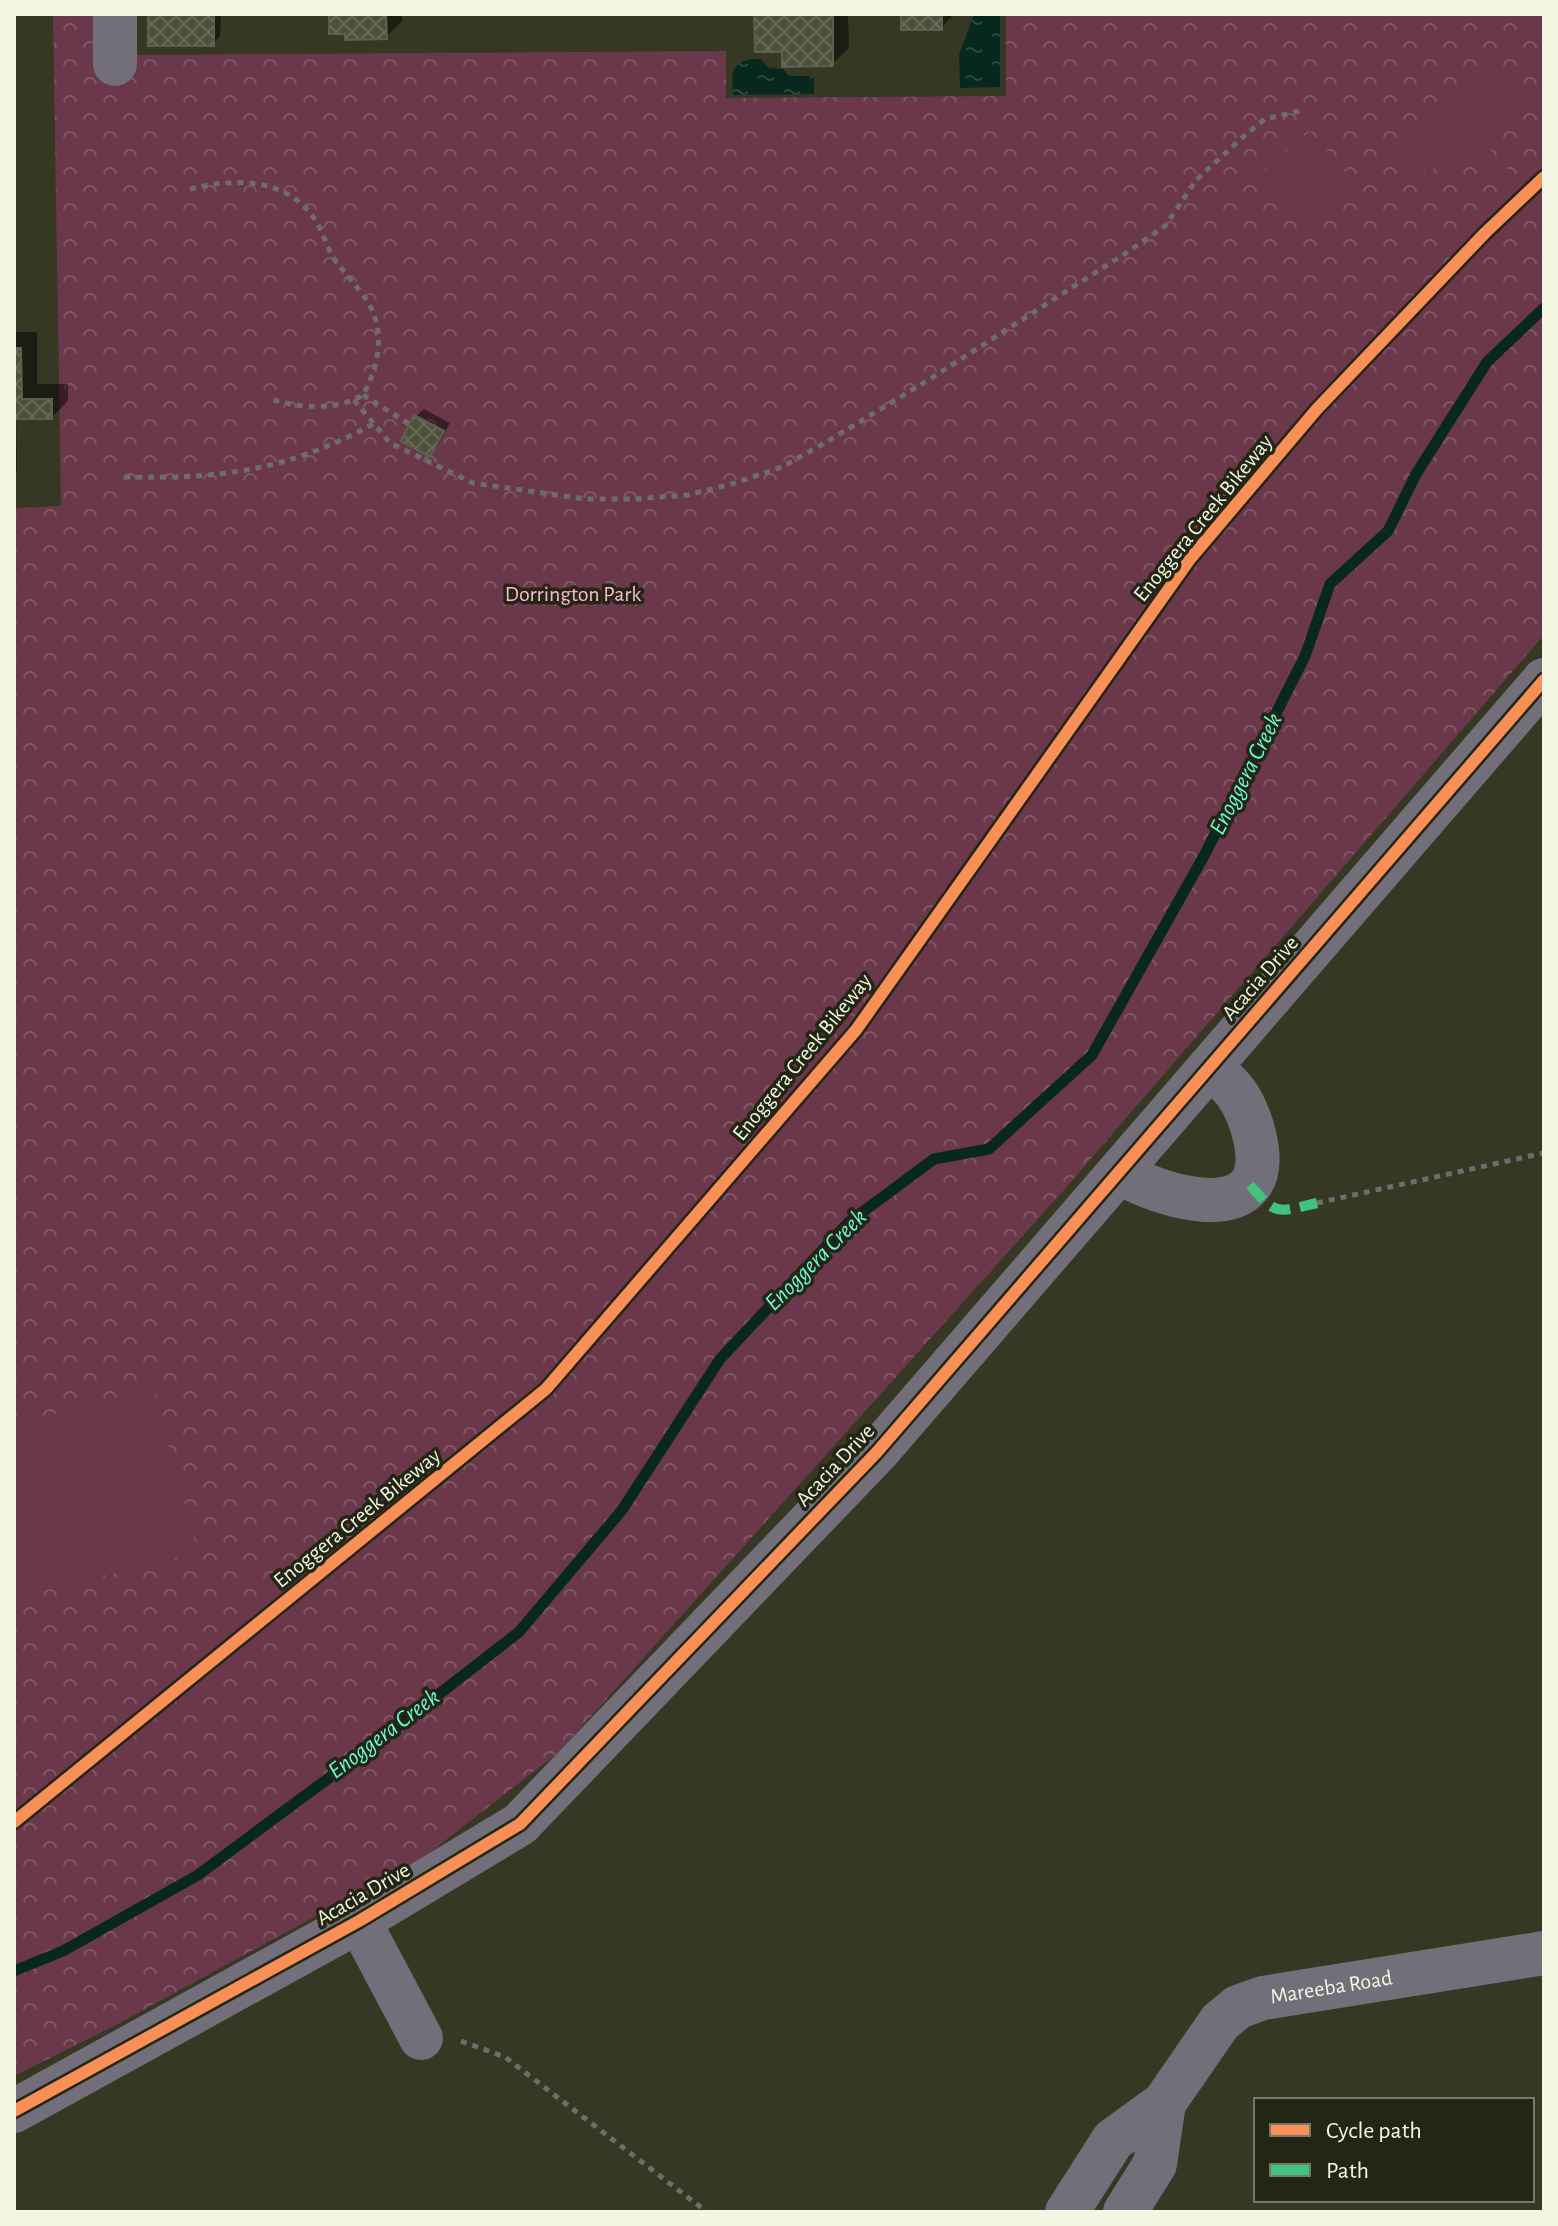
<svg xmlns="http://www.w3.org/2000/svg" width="1558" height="2226" viewBox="0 0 1558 2226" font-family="'Alegreya Sans',sans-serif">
<defs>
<pattern id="forest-crowns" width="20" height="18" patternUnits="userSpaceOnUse" patternTransform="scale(2)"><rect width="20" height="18" fill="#6a384a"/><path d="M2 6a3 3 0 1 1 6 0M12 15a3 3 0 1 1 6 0" fill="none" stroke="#805664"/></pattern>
<pattern id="water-ripples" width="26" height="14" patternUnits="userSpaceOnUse" patternTransform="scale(2)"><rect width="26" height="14" fill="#08271e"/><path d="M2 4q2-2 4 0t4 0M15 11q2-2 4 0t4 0" fill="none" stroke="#2c473e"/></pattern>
<pattern id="building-cross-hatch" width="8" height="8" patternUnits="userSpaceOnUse" patternTransform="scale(2)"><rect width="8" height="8" fill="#4f513c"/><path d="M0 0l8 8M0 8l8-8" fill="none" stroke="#696b58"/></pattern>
</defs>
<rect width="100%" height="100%" fill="#363823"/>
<!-- forest -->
<path fill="url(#forest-crowns)" d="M53,14H137V55L726,51V98L1006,96V14H1544V635L1063,1191L559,1752L424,1857L114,2026L14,2076V508L61,506Z"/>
<!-- pitch -->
<path fill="#6a384a" d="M1482,67C1504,66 1512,72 1524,90L1519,121L1494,139L1490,150L1513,175L1506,181L1483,155L1449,163L1408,179L1391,157L1420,128L1464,76Z
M1310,131L1353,181L1301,226L1258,176Z
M153,1388L198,1552L14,1598V1424Z"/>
<!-- water -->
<path fill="url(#water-ripples)" d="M974,14H1000V87L960,88L959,55Z
M751,59H761L769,68L783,69L789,76H814V94L733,95C732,74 729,65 751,59Z"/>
<!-- shadow -->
<path fill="#0007" d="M150,14H221L220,36L213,44Z
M331,14H402V21L386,37L347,32Z
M756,14H848L849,48L832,64Z
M903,14H954L941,28Z
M14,332H37V384H68V401L52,417H16L17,472L14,474V415H17L16,398H14Z
M424,409L450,423L437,447L430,454L416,416Z"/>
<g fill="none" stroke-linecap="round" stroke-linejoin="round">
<!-- stream -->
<path stroke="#08271e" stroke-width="11" d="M14,1971L63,1951L198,1875L376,1743L519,1632L622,1510L720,1359L849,1222L934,1159L989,1149L1092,1055L1205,854L1305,656L1330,584L1388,531L1416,474L1487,362L1544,308"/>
</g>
<!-- building -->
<path fill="url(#building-cross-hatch)" stroke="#5e604f" stroke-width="2" d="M148,14H214V46H148Z
M329,14H386L387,39L345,40V34H329Z
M754,14H833V66L782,67V52H755Z
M901,14H942V30H901Z
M14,348H21L22,399H52V419H15Z
M414,415L444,431L430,457L401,441Z"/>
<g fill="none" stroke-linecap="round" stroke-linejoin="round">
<!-- path -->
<path stroke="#6e6d6e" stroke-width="5" stroke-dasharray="6 6" stroke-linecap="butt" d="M190,189C234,178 285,177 314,218C323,230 325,244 333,257C343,272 357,285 367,301C386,331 379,366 363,395C335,411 300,408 270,399
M363,395L409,424
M354,400L390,443L473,483L585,499H635L687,495L732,484L782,467L823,444L930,379L1132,249L1166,225L1196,180L1244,136L1265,119L1300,111
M124,477C221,479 287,471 373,424
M1317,1203L1544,1153
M461,2041L505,2057L707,2212"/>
<!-- minor -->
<g stroke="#726e7a" stroke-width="44">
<path d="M115,14V64"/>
<path d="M1120,1173C1148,1189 1222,1217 1249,1186C1268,1165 1251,1113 1236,1093C1229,1083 1219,1075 1210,1067"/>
<path d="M359,1921L421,2038"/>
<path d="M14,2111L359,1921L520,1824L877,1452L1544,680"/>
<path id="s1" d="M1067,2212L1113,2140L1164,2103L1220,2022L1238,2007L1263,1998L1544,1953"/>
<path d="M1125,2212L1155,2164L1164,2103"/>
</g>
<!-- quiet -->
<path stroke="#40c37c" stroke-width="10" stroke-dasharray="20 10" stroke-linecap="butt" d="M1250,1185C1277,1217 1277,1212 1317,1203"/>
<!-- cycleway casing -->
<g stroke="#232515" stroke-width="17">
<path id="cycleway" d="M14,1822L546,1389L856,1030L1190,559L1317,409L1485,233L1544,177
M14,2111L359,1921L520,1824L877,1452L1544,680"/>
</g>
<!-- cycleway -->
<use href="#cycleway" stroke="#f78f57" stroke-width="12"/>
</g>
<g text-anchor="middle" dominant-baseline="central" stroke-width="7" stroke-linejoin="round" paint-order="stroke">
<!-- street labels -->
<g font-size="22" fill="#f3f7e1" stroke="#232515">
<text transform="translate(1203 518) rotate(-51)">Enoggera Creek Bikeway</text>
<text transform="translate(1260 978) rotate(-49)">Acacia Drive</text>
<text transform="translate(802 1057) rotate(-51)">Enoggera Creek Bikeway</text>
<text transform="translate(835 1465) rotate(-47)">Acacia Drive</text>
<text transform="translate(357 1518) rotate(-39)">Enoggera Creek Bikeway</text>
<text transform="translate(363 1894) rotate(-30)">Acacia Drive</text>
<text stroke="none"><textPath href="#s1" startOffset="366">Mareeba Road</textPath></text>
</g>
<!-- park labels -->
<g font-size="22" fill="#fab9d1" stroke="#232515">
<text x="573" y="594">Dorrington Park</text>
</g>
<!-- water labels -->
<g font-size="24" font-style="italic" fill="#6bfbd8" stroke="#232515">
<text transform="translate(1246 774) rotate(-63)">Enoggera Creek</text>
<text transform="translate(816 1260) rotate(-45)">Enoggera Creek</text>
<text transform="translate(384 1734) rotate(-37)">Enoggera Creek</text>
</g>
</g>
<!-- border -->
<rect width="1558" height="2226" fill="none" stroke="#f3f7e1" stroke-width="32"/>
<!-- legend -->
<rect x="1254" y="2098" width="280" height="104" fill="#232515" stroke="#767967" stroke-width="2"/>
<rect x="1270" y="2124" width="40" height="12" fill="#f78f57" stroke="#767967" stroke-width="2"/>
<text x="1326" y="2138" font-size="24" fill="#f3f7e1">Cycle path</text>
<rect x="1270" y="2164" width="40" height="12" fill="#40c37c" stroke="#767967" stroke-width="2"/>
<text x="1326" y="2178" font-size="24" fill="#f3f7e1">Path</text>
</svg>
